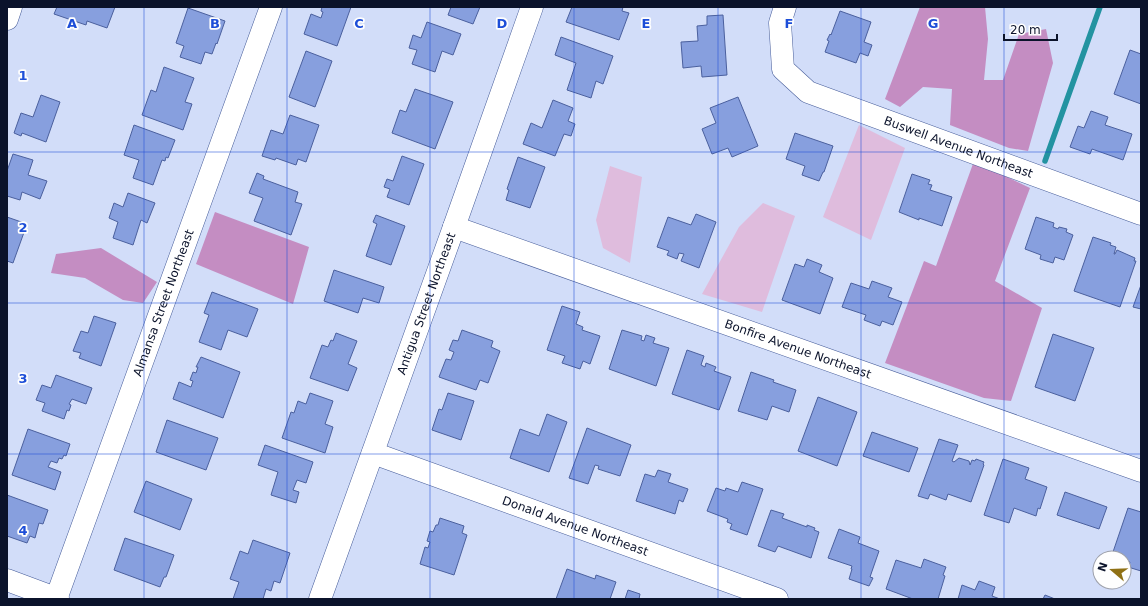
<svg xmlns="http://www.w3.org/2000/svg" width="1148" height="606" viewBox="0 0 1148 606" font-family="'DejaVu Sans',sans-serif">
<rect width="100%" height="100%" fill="#d2ddf9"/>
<!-- green -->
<path fill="#dfbcdd" d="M859,125L905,148L871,240L823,217Z
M610,166L642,177L630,263L603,248L596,220Z
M763,203L795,216L762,312L702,294L739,227Z"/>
<!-- forest -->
<path fill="#c48dc2" d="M920,7H985L988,39L984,80H1003L1019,34L1046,29L1053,63L1028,151L1009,148L950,125L952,89L923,87L900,107L885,99Z
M974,161L1030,188L995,281L1042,308L1011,401L984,398L885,363L924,261L936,266Z
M215,212L309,247L293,304L196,264Z
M101,248L157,282L143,303L123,300L85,278L51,273L56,254Z"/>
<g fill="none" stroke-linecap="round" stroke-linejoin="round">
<!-- stream -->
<path stroke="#2393a1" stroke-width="5.5" d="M1045,161L1100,7"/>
</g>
<!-- building -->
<path fill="#879fde" stroke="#4b609e" d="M57,7H115L107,28L87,21L86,25L54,14Z
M322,7H351L337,46L304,34L311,14L321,18L323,12L321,11Z
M451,7H480L473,24L448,15Z
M572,7H623L622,11L629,13L619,40L566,22Z
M188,8L225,21L217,44L216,43L212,54L205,52L201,64L180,57L184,46L176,43Z
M840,11L871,22L864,42L872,45L868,56L860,53L856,63L825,52L829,41L827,40L830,34L831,35Z
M723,15L727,75L702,77L701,66L683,68L681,42L698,41L697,26L707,25V16Z
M427,22L461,34L453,55L442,51L435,72L412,64L417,50L409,48L413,35L421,38Z
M561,37L613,56L603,84L596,81L591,98L567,90L576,63L555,55Z
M1130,50L1141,54V104L1114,94Z
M306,51L332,61L315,107L289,97Z
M164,67L194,78L185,102L192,104L183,130L142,115L151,90L156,92Z
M415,89L453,102L435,149L392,133L400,110L406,112Z
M41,95L60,102L46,142L22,133L21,136L14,133L21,113L33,117Z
M738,97L758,146L732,157L728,148L712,154L702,129L716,123L710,108Z
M553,100L573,108L568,121L575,124L571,136L564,134L555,156L523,144L531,123L542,128Z
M1091,111L1108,117L1105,125L1132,134L1123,160L1092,149L1090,154L1070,147L1078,126L1084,128Z
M290,115L319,125L306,162L298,159L296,165L276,158L275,160L262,156L271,130L283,134Z
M134,125L175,140L168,158L166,157L165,161L162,160L153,185L133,178L139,160L124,155Z
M795,133L833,146L824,172H823L819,181L802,175L805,166L786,159Z
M13,154L33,160L28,175L47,181L40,199L22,192L20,200L7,196V171Z
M402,156L424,164L409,205L387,197L390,189L384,187L387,179L393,181Z
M518,157L545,167L530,208L506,200L509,190L507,189Z
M257,173L264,176L263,179L298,192L295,202L302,204L291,235L254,221L263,198L249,193Z
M912,174L930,180L928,184L932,185L930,190L952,197L942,226L919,218V220L899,212Z
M128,193L155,203L147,223L141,220L133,245L113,238L118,222L109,218L114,203L123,207Z
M696,214L716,222L699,268L681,261L684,254L679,253L677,259L667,255L669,251L657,247L668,217L691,225Z
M376,215L405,226L391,265L366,256L377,224L373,222Z
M7,217L27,224L13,263L7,261Z
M1036,217L1054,223L1053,227L1058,229L1059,227L1067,229L1066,232L1073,235L1064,260L1055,257L1053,263L1040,259L1041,255L1025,249Z
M1093,237L1111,243L1110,245L1116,247L1114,254H1115L1117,250L1135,258L1134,261H1136L1120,307L1074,291Z
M807,259L822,265L819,272L833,278L820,314L782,300L795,264L804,267Z
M334,270L384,287L379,303L363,298L358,313L324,301Z
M872,281L892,288L888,297L902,302L893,325L882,321L880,326L864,320L866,315L842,307L851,283L869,289Z
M1141,285V309L1133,307Z
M212,292L258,309L247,337L228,330L221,350L199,342L209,315L204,313Z
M562,306L580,312L576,324L583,327L582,330L600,336L590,364L583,361L580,369L562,363L565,356L547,350Z
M94,316L116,323L101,366L79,358L81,353L73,351L81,331L88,333Z
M462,330L493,341L491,347L500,351L488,383L480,380L476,390L439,377L446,359L451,360L454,352L449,350L453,340L458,341Z
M622,330L642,336L641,340L644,341L646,335L655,338L653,343L669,348L656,386L609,369Z
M336,333L357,341L348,364L357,368L348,391L310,378L322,345L328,347L331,340L333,341Z
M1053,334L1094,348L1075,401L1035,387Z
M687,350L704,356L701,365L705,367L706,363L716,367L714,371L731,377L719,410L672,394Z
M201,357L240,372L223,418L173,399L179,382L191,387L193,381L190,380L193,372L196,373L198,367H196Z
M751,372L774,380L773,382L796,390L789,412L772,406L767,420L738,411Z
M56,375L92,388L86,404L72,399L69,404L71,405L69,411L67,410L64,419L42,411L45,403L36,400L42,385L51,388Z
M310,393L333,401L325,424L333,427L325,453L282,438L291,412L294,413L298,401L306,404Z
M448,393L474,401L461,440L432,430L439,409L442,410Z
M818,397L857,412L837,466L798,451Z
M547,414L567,422L549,472L510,458L520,429L539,436Z
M167,420L218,438L206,470L156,452Z
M587,428L631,445L620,476L598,469L599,466L595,465L588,484L569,478Z
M28,429L70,444L66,456L64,455L62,459L59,458L57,463L51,461L48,467L61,472L55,490L12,475Z
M872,432L918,448L909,472L863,456Z
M939,439L958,445L952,461L954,462L959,458L969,461L970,465L972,460L975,461L976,459L984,462L983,464L984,465L971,502L948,494L946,500L930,494L928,499L918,496Z
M265,445L313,462L306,483L297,480L293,490L299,492L296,503L271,495L278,472L258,465Z
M1003,459L1029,468L1025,479L1047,487L1040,509L1038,508L1036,516L1014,508L1009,523L984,515Z
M658,470L671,474L668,482L688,489L683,502L679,500L675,514L636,501L645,474L655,477Z
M146,481L192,499L180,530L134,512Z
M742,482L763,489L747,535L730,529L732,524L727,522L728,519L707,511L716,488L725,491L726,488L738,492Z
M1065,492L1107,507L1099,529L1057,515Z
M7,495L48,510L43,524L39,523L35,538L30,536L27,543L7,536Z
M1128,508L1141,512V571L1128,567L1130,562L1124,560V558H1121L1122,556L1113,552Z
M771,510L784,514L782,518L807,527V525L815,528L814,530L819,532L811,558L778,546L775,552L758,546Z
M440,518L464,526L462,533L467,535L454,575L420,564L425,547L428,548L430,542L427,541L430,531L433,532L436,525H438Z
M839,529L860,537L858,543L879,551L870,577L873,578L869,586L849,579L852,569H851L852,566L828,558Z
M125,538L174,555L166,577H164L160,587L114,570Z
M253,540L290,553L280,583L274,581L271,591L266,589L263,599H233L239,582L230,579L240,551L248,554Z
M924,559L946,567L943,575L945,576L938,599H913L886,589L896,560L921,568Z
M567,569L595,579L596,575L616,582L610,599H556Z
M979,581L995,587L992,596L1000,599H958L962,585L975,590Z
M628,590L640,594L639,599H625Z
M1045,595L1055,599H1043Z"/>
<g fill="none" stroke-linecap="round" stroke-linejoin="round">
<!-- minor casing -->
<g stroke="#475d9a" stroke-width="23">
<g id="minor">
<path id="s1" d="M785,7L780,23L783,69L808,92L1141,214"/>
<path d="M7,19L11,7"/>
<path id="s2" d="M454,227L1141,471"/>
<path id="s3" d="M373,453L777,599"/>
<path d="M7,580L58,599"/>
<path id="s4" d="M56,599L271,7"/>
<path id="s5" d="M320,599L454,227L532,7"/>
</g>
</g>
<!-- minor -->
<use href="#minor" stroke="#fff" stroke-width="22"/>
</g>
<!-- grid -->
<path fill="none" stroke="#1d4ed8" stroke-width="1" stroke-opacity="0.55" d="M144,7V599M287,7V599M430,7V599M574,7V599M718,7V599M861,7V599M1004,7V599M7,152H1141M7,303H1141M7,454H1141"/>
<g text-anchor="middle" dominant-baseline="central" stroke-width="3.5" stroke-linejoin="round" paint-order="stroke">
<!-- street labels -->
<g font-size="12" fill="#0b132b" stroke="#fefefe">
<text stroke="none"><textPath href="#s1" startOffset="257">Buswell Avenue Northeast</textPath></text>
<text stroke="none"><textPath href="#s4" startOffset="315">Almansa Street Northeast</textPath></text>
<text stroke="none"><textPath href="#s5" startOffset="314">Antigua Street Northeast</textPath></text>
<text stroke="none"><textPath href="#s2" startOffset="365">Bonfire Avenue Northeast</textPath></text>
<text stroke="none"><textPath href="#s3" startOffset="215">Donald Avenue Northeast</textPath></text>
</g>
</g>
<g font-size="13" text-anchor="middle" font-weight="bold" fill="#1d4ed8" stroke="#fefefe" stroke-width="3.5" stroke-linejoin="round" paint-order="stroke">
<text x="72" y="28">A</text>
<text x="215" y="28">B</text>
<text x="359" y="28">C</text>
<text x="502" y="28">D</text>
<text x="646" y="28">E</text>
<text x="789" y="28">F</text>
<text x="933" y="28">G</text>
<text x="23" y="80">1</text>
<text x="23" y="232">2</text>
<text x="23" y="383">3</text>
<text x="23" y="535">4</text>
</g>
<!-- border -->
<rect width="1148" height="606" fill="none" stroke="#0b132b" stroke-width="16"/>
<!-- north arrow -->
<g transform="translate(1112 570) rotate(289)"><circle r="19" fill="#fefefe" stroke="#9da0aa"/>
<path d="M0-3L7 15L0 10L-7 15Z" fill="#8f7014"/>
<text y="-6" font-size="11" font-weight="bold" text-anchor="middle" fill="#0b132b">N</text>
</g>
<!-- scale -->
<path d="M1004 34v6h53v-6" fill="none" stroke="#0b132b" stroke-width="2"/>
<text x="1010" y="34" font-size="12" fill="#0b132b" stroke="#fefefe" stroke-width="3" paint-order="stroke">20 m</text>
</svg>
